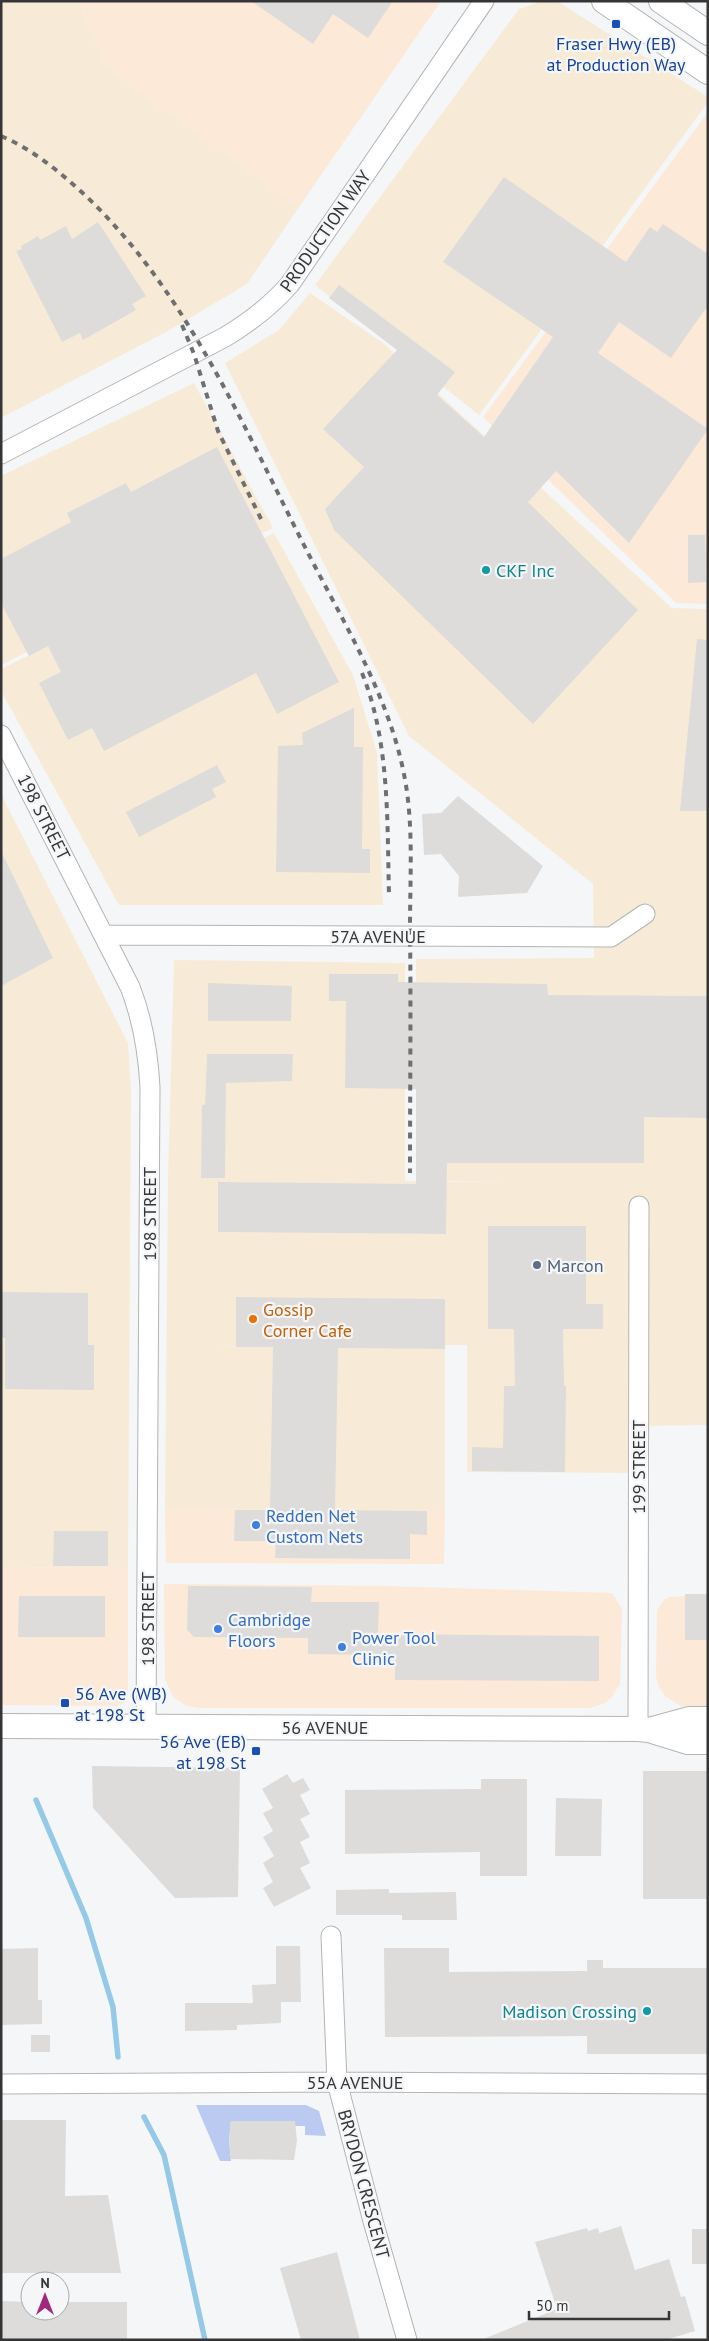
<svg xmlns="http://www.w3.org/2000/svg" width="709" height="2341" viewBox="0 0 709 2341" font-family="'PT Sans',sans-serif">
<rect width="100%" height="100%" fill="#f5f6f8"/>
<!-- commercial -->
<path fill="#fce9d8" d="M78,1H441L299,207L105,66Z
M708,112V604L676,603L483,417Z
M165,1509L445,1511L444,1564L166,1563Z
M1,1567L128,1568V1694L125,1703L117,1706L1,1705Z
M164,1584L386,1586L612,1593L622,1609L620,1684L611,1698L605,1703L589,1708H199L187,1706L174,1698L165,1680Z
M708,1595V1708L681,1706L665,1696L659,1687L656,1677L657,1610L664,1600L670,1597Z"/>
<!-- industrial -->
<path fill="#f7ebd7" d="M1,1H78L105,66L299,207L247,284L168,331L1,418Z
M542,1H557L708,97V102L479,415L315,285L519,9Z
M310,293L383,343L672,608L708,609V1425L639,1426L638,1473L467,1472V1345L214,1346L445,1349V1511L165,1509L168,1180L174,960L405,963V1181L519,1183L416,1180V959L594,958L593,884L409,736L225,363L279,330Z
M194,383L273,528L1,665V476Z
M274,533L353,675L377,753L383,905H119L1,691V669Z
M1,794L128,1043L131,1090L128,1568L1,1567Z"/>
<!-- green -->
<path fill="#bacaf0" d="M196,2105H306L319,2111L326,2136L305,2135V2126H295V2121H231L229,2140L231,2161H220Z"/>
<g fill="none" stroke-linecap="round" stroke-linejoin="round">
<!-- stream -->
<path stroke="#94c9e7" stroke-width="5.5" d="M36,1800L86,1918L113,2007L118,2057
M144,2117L164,2155L205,2340"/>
</g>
<!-- building -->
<path fill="#dddcda" d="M251,1H393L368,38L333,14L313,44Z
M504,177L626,262L650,227L657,232L663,224L708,254V305L671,358L619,322L598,353L708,429L629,543L556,471L528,502L638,610L533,724L334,530L325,509L364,467L323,429L397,350L329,298L339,285L455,372L437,395L484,437L553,337L443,262Z
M98,222L146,296L132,304L136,310L83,340L80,333L62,342L16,251L22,249L21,246L38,236L40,240L66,226L72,239Z
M217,447L339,682L277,714L256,673L104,751L92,728L68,740L39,683L61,672L48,646L29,656L1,603V559L71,522L67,513L126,483L131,492Z
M688,535H705L706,582L688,583Z
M697,639L708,640V811H680Z
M354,708V747H363L362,849H370V873L276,872L278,746L303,745L302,733Z
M217,765L226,782L212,789L216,797L139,837L126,812Z
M458,796L543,866L527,893L458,897L459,876L441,854L424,855L422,814L441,813Z
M1,851L53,958L1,986Z
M329,974H398V982L547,984L548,995L708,996V1118L644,1117V1163H447L446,1234L218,1232V1182L416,1184V1089L345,1088L346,1001H329Z
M208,983L292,986L291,1021H208Z
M207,1054H293L292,1081L226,1083L225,1178H201L202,1105H205Z
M488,1226H586V1304H603V1329H563L564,1386H566L565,1472L472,1471V1447L503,1448L504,1386H515L514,1329H488Z
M1,1292L88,1293V1345H94V1390L5,1389V1338H1Z
M236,1297L445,1299V1349L338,1348L335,1510L427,1511V1535L410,1534V1559L275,1558L276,1541H234L235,1510H270L273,1347H236Z
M54,1531H108V1566H53Z
M188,1586L312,1587L311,1602H379L378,1634L599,1636V1681L395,1680V1655L308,1654V1638L194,1637L187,1630Z
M685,1594H708V1640H685Z
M19,1596H105V1637H18Z
M92,1766L240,1768L238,1897L175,1898L93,1808Z
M643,1771H708V1899H643Z
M287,1774L293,1783L303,1778L310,1790L300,1795L310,1814L300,1819L310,1837L300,1842L310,1863L300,1868L311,1888L274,1907L263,1888L273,1882L263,1863L274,1856L263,1837L273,1831L263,1813L273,1808L262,1789Z
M481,1779H527V1876H480V1852L345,1854V1790L481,1789Z
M556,1798L602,1799L601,1856H555Z
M389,1889V1893L456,1892L457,1920H402V1915H336V1890Z
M276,1946H300L301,2002H281V2023L237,2025V2030L185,2031V2003H253L252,1985L276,1984Z
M38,1948V2000H42V2024L1,2025V1949Z
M384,1948H449V1972L587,1971V1960H603V1968H708V2054H587V2036L385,2037Z
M31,2035H50V2052H31Z
M1,2120H66L65,2196L108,2195L121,2273H1Z
M231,2121H295L297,2141L294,2160L231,2159L229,2140Z
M621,2226L635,2270L669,2259L681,2297L685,2296L695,2331L665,2340H481L557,2309L535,2242L587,2228L588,2231L598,2228L599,2233Z
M692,2229H708V2264H692Z
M337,2252L360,2340H301L280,2268Z
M1,2301L30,2302V2311H60V2302H127V2340H1Z"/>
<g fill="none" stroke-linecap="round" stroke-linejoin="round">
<!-- minor casing -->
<g stroke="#b3b4b6" stroke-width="21">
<path id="minor" d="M1,454L225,337C250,322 271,306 290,284L484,1
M1,735L130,987C143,1020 148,1051 150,1087L146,1727
M104,935L611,937L645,914
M638,1729L639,1206
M331,1936L337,2082L373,2221L407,2340
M1,2084L337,2082L708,2084"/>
</g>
<!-- major casing -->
<g stroke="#b3b4b6" stroke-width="26">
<path id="major" d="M604,1L708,72
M661,1L708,33
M1,1726L638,1729L649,1730L688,1742H708
M649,1730L689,1719H708"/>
</g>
<!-- minor -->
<use href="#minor" stroke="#fff" stroke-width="19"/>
<!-- major -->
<use href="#major" stroke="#fff" stroke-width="24"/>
<!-- rail -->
<path stroke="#6f6f71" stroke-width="4" stroke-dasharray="6 6" stroke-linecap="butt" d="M1,136C34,150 61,173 87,197C188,294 243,426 306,549C345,626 395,705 407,792C413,836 410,882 410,927C411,1009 410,1091 410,1173
M182,325L194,354L218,431L263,523
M362,673C390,742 387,822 389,895"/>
</g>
<!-- markers -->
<g fill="#1a4fb4" stroke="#f5f6f8" stroke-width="2">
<rect x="611" y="19" width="10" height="10" rx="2.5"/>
<rect x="60" y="1698" width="10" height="10" rx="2.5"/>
<rect x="251" y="1746" width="10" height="10" rx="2.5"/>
</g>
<g fill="#0f9aa8" stroke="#f5f6f8" stroke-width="2">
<circle cx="486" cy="570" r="5"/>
<circle cx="647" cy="2011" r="5"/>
</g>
<circle fill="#5c6f8a" stroke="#f5f6f8" stroke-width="2" cx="537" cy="1265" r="5"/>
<circle fill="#e8710a" stroke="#f5f6f8" stroke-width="2" cx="253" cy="1319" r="5"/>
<g fill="#3f7fe0" stroke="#f5f6f8" stroke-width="2">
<circle cx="256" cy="1525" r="5"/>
<circle cx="218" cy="1629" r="5"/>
<circle cx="342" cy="1647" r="5"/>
</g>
<g text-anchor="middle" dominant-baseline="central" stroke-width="4.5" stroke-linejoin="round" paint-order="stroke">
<!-- transit labels -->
<g font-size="18" fill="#164399" stroke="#f5f6f8">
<text x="616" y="43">Fraser Hwy (EB)<tspan x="616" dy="21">at Production Way</tspan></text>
<text x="75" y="1693" text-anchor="start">56 Ave (WB)<tspan x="75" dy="21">at 198 St</tspan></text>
<text x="246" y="1741" text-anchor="end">56 Ave (EB)<tspan x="246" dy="21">at 198 St</tspan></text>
</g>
<!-- street labels -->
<g font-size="18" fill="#353536" stroke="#f5f6f8">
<text transform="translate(325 231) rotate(-55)">PRODUCTION WAY</text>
<text transform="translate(44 817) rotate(63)">198 STREET</text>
<text x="378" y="936">57A AVENUE</text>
<text transform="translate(149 1214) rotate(-90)">198 STREET</text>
<text transform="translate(638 1467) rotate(-90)">199 STREET</text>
<text transform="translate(147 1619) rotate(-90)">198 STREET</text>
<text x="325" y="1727">56 AVENUE</text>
<text x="355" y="2082">55A AVENUE</text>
<text transform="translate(364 2184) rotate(75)">BRYDON CRESCENT</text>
</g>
<!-- culture labels -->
<g font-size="18" fill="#0d838f" stroke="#f5f6f8" text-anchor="start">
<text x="496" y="570">CKF Inc</text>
<text x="637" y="2011" text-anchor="end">Madison Crossing</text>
</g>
<!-- service labels -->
<g font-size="18" fill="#4e5e75" stroke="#f5f6f8" text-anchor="start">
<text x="547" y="1265">Marcon</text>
</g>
<!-- food labels -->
<g font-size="18" fill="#c56008" stroke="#f5f6f8" text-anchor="start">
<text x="263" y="1309">Gossip<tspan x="263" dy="21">Corner Cafe</tspan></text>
</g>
<!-- shop labels -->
<g font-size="18" fill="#366cbe" stroke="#f5f6f8" text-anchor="start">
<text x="266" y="1515">Redden Net<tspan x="266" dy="21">Custom Nets</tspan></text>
<text x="228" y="1619">Cambridge<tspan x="228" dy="21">Floors</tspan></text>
<text x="352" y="1637">Power Tool<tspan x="352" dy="21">Clinic</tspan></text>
</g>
</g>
<!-- border -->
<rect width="709" height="2341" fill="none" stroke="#353536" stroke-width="5"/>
<!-- north arrow -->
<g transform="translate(45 2296)"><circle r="24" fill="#f5f6f8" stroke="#a8a9aa"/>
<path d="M0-4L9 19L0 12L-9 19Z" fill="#a1287f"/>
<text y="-8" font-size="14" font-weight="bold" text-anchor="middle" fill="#353536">N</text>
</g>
<!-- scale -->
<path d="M529 2311v8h140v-8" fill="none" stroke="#353536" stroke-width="2.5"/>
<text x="536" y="2311" font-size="15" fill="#353536" stroke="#f5f6f8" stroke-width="4" paint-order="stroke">50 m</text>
</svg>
